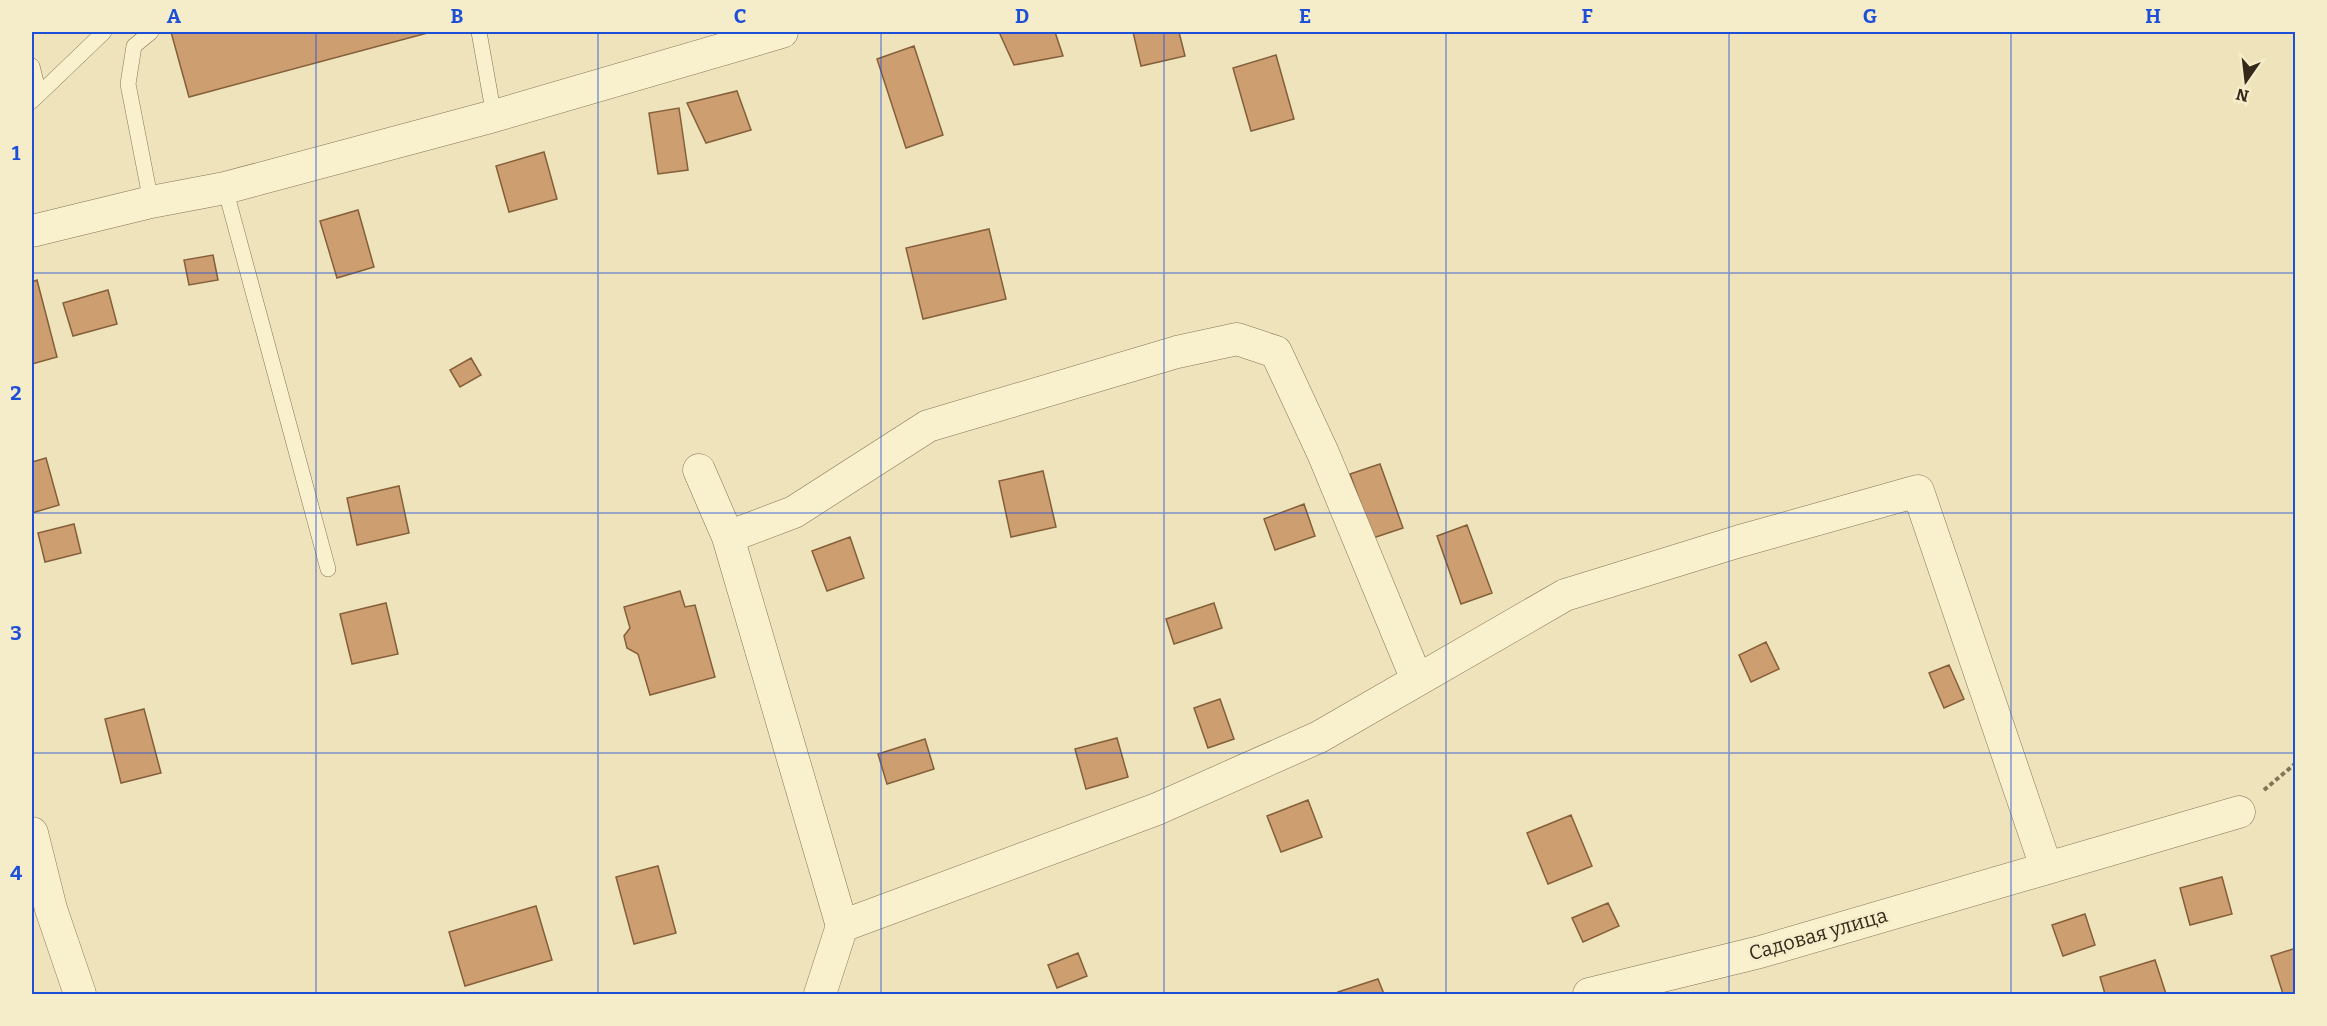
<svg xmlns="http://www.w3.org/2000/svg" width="2327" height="1026" viewBox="0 0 2327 1026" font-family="Bitter,serif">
<rect width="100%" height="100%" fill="#eee3bb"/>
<!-- building -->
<path fill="#cd9f70" stroke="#845f3a" stroke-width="1.5" d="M171,32H431L189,97Z
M999,32H1055L1063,56L1014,65Z
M1133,32H1179L1185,56L1141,66Z
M914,46L943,135L906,148L877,59Z
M1276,55L1294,119L1251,131L1233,68Z
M737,91L751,130L706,143L687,103Z
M679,108L688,170L658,174L649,113Z
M544,152L557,199L509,212L496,166Z
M358,210L374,267L337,278L320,221Z
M989,229L1006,299L923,319L906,248Z
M213,255L218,280L189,285L184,260Z
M37,280L57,357L32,364V282Z
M108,290L117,324L73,336L63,303Z
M471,358L481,375L460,387L450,370Z
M46,458L59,505L32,513V462Z
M1380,464L1403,528L1373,538L1350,474Z
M1043,471L1056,527L1011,537L999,481Z
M399,486L409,533L357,545L347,498Z
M1304,504L1315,536L1275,550L1264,519Z
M74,524L81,553L45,562L38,533Z
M1467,525L1492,593L1461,604L1437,536Z
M850,537L864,578L827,591L812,551Z
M680,591L685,607L695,605L715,677L650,695L638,654L627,648L624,636L630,628L624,607Z
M386,603L398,654L352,664L340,614Z
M1214,603L1222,628L1174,644L1166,619Z
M1766,642L1779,669L1751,682L1739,655Z
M1949,665L1964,699L1944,708L1929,673Z
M1220,699L1234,739L1208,748L1194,708Z
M144,709L161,773L121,783L105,719Z
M1117,738L1128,777L1086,789L1075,749Z
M925,739L934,769L887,784L878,754Z
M1308,800L1322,837L1281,852L1267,816Z
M1571,815L1592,866L1548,884L1527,833Z
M658,866L676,933L634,944L616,877Z
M2222,877L2232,914L2190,925L2180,888Z
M1608,903L1619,926L1583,942L1572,918Z
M536,906L552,960L465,986L449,932Z
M2085,914L2095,945L2063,956L2052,925Z
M2296,948V994H2283L2271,956Z
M1078,953L1087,976L1057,988L1048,965Z
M2155,960L2166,994H2105L2100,977Z
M1378,979L1384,994H1339L1338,992Z"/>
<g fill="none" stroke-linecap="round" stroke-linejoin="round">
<!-- service casing -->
<g stroke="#857355" stroke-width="16">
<path id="service" d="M479,32L494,116
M32,66L39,94
M32,101L104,32
M225,188L328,569
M151,202L128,84L134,46L151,32"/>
</g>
<!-- minor casing -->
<g stroke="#857355" stroke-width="33">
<path id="minor" d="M32,231L151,202L225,188L494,116L782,32
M699,470L728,537L842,926L820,994
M728,537L794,512L928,426L1177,352L1237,339L1276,352L1323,453L1417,680
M32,833L51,909L80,994
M842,926L1157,809L1319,737L1565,595L1740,541L1918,491L2046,867
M1589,994L1760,952L2239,812"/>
</g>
<!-- path -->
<path stroke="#857355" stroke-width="4" stroke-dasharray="4.5 3" stroke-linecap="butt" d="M2264,790L2296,763"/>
<!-- service -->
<use href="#service" stroke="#f9f0ce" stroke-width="15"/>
<!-- minor -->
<use href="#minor" stroke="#f9f0ce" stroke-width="32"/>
</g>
<!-- grid -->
<path fill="none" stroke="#1d4ed8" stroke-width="1.5" stroke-opacity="0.55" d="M316,32V994M598,32V994M881,32V994M1164,32V994M1446,32V994M1729,32V994M2011,32V994M32,273H2296M32,513H2296M32,753H2296"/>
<g text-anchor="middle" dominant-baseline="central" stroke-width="5" stroke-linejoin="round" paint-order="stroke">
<!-- street labels -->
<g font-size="20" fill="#34291a" stroke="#f5edca">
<text transform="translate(1818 934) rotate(-16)">Садовая улица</text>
</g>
</g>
<!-- border -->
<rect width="2327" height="1026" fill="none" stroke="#f5edca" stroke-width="66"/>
<!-- north arrow -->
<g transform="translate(2246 81) rotate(194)" stroke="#f5edca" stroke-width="4.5" paint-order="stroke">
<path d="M0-4.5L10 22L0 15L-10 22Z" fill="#34291a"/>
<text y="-9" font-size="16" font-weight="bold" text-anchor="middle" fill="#34291a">N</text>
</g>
<rect x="33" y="33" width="2261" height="960" fill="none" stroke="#1d4ed8" stroke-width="2"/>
<g font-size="20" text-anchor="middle" font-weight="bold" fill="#1d4ed8">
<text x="174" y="23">A</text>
<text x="457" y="23">B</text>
<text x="740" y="23">C</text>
<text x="1022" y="23">D</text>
<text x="1305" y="23">E</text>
<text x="1587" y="23">F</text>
<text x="1870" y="23">G</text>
<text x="2153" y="23">H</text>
<text x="16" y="160">1</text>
<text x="16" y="400">2</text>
<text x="16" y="640">3</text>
<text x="16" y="880">4</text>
</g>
</svg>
